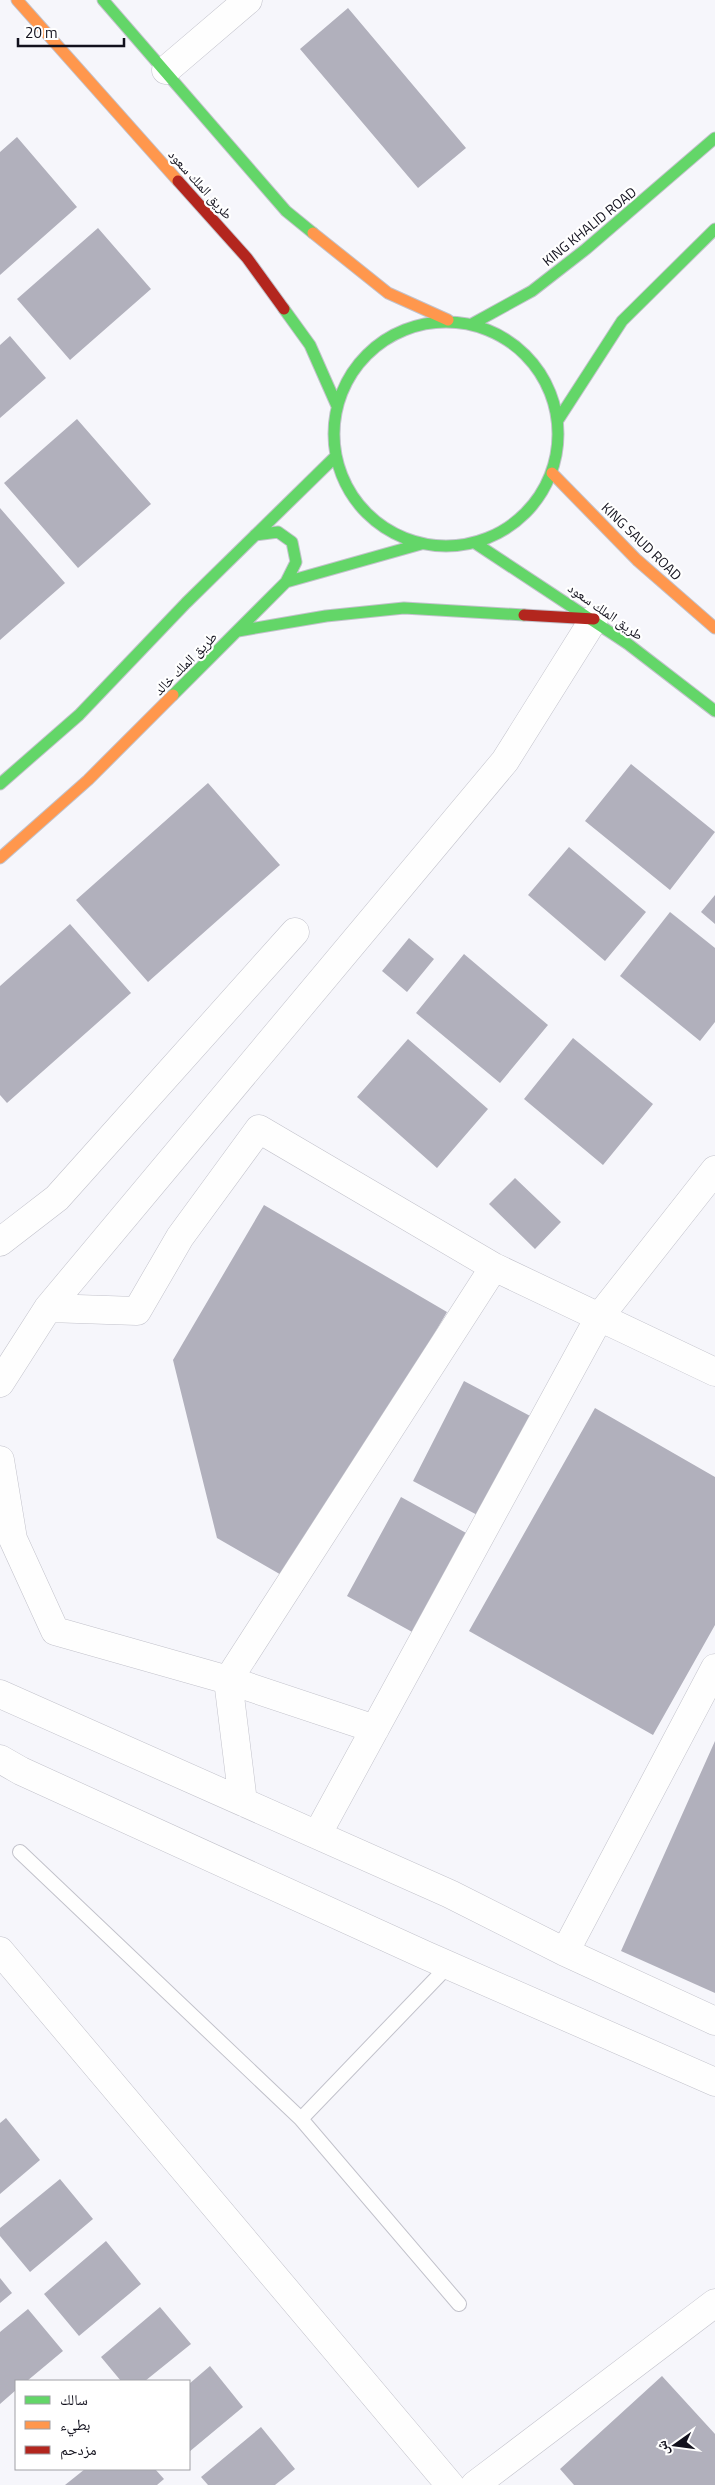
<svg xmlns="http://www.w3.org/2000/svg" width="715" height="2485" viewBox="0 0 715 2485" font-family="'Titillium Web','Noto Naskh Arabic',sans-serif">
<rect width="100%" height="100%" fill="#f6f6fb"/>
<!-- building -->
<path fill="#b1b0bc" d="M348,8L466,148L418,188L300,49Z
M17,137L77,207L0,275V152Z
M98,228L151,289L70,360L17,299Z
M10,336L46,378L0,418V345Z
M77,419L151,504L78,568L4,483Z
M0,508L65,583L0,640Z
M631,764L715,832L670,890L585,821Z
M208,783L280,865L148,982L76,900Z
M569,847L646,912L605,961L528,895Z
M715,895V924L701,912Z
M670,912L715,948V1022L700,1041L620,976Z
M70,924L131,993L7,1103L0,1095V986Z
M409,938L434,959L407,992L382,971Z
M464,954L548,1025L500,1083L416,1013Z
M573,1038L653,1104L603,1165L524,1099Z
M408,1039L488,1109L437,1168L357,1097Z
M515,1178L561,1222L535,1249L489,1204Z
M264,1205L447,1312L290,1580L217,1538L173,1360Z
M464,1381L534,1418L483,1518L413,1481Z
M595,1408L715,1477V1625L653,1735L469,1631Z
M401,1497L468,1534L414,1633L347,1596Z
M715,1741V1993L621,1951Z
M6,2118L40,2160L0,2194V2123Z
M60,2179L93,2219L30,2272L0,2236V2228Z
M106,2241L141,2284L79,2336L44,2294Z
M0,2278L12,2293L0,2303Z
M160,2307L191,2344L145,2381H121L101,2357Z
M28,2309L63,2351L27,2381H16V2390L0,2404V2332Z
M210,2366L243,2407L189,2452V2384Z
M662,2376L715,2434V2485H574L560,2469Z
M261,2427L295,2469L275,2485H208L201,2477Z
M85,2469H155L164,2479L157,2485H65Z"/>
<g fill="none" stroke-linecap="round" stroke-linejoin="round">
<!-- lane casing -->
<g stroke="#c2c2cb" stroke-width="16">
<path id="lane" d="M20,1852L301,2119L459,2304
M301,2119L449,1965"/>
</g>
<!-- street casing -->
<g stroke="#c2c2cb" stroke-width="29">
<path id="street" d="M166,70L248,0
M0,1242L57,1198L295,932
M48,1308L137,1311L180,1237L259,1129L494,1267L715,1372
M0,1383L48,1308L505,761L594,619
M0,1460L13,1539L55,1631L228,1680L375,1729
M0,1694L450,1894L565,1952L715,2021
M0,1759L21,1771L425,1955L715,2082
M243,1802L228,1680L494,1267
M317,1835L600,1316L715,1170
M0,1951L450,2485
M565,1952L715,1668
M475,2485L715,2303"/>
</g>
<!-- fast casing -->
<g stroke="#c2c2cb" stroke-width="13">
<path id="fast" d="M103,0L286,211L313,233
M284,309L310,345L337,406
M334 434a112 112 0 1 1 224 0a112 112 0 1 1-224 0Z
M472,324L532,291L586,249L715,138
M558,420L622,321L715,229
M255,535L278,532L292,542L296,562L286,582
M475,543L628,644L715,711
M238,631L326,616L404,608L524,615
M173,695L286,582L421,544
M0,784L79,715L186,603L336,456"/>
</g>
<!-- slow casing -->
<g stroke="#c2c2cb" stroke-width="13">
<path id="slow" d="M17,0L178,181
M313,233L388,293L448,320
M552,473L637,560L715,628
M0,858L88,780L173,695"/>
</g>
<!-- jam casing -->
<g stroke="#c2c2cb" stroke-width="13">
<path id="jam" d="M178,181L247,258L284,309
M524,615L594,619"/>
</g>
<!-- lane -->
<use href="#lane" stroke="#fefefe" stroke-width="14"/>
<!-- street -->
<use href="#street" stroke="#fefefe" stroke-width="28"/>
<!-- fast -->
<use href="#fast" stroke="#63d668" stroke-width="11"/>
<!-- slow -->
<use href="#slow" stroke="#ff974d" stroke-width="11"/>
<!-- jam -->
<use href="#jam" stroke="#b3261e" stroke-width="11"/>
</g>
<g text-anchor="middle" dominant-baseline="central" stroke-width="4.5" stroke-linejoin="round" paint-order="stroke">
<!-- street labels -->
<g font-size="14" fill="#12111d" stroke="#fff">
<text transform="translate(201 184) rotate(48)">طريق الملك سعود</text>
<text transform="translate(589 226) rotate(-39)">KING KHALID ROAD</text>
<text transform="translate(642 541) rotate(44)">KING SAUD ROAD</text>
<text transform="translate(606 611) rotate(35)">طريق الملك سعود</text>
<text transform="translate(185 663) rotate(-45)">طريق الملك خالد</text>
</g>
</g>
<!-- legend -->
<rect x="15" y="2380" width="175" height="90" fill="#ffffff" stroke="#a0a0a5"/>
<rect x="25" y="2396" width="25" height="8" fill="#63d668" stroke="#a0a0a5"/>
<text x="60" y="2405" font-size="15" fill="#12111d">سالك</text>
<rect x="25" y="2421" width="25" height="8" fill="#ff974d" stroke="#a0a0a5"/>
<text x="60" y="2430" font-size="15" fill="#12111d">بطيء</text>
<rect x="25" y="2446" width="25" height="8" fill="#b3261e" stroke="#a0a0a5"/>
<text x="60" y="2455" font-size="15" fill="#12111d">مزدحم</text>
<!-- north arrow -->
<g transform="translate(675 2445) rotate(256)" stroke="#ffffff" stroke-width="4" paint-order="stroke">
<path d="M0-4L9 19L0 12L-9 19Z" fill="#12111d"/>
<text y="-8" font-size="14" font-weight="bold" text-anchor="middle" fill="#12111d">ش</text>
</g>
<!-- scale -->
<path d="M18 38v8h106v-8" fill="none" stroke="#12111d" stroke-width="2.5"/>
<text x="25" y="38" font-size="15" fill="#12111d" stroke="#ffffff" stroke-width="4" paint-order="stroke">20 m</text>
</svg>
